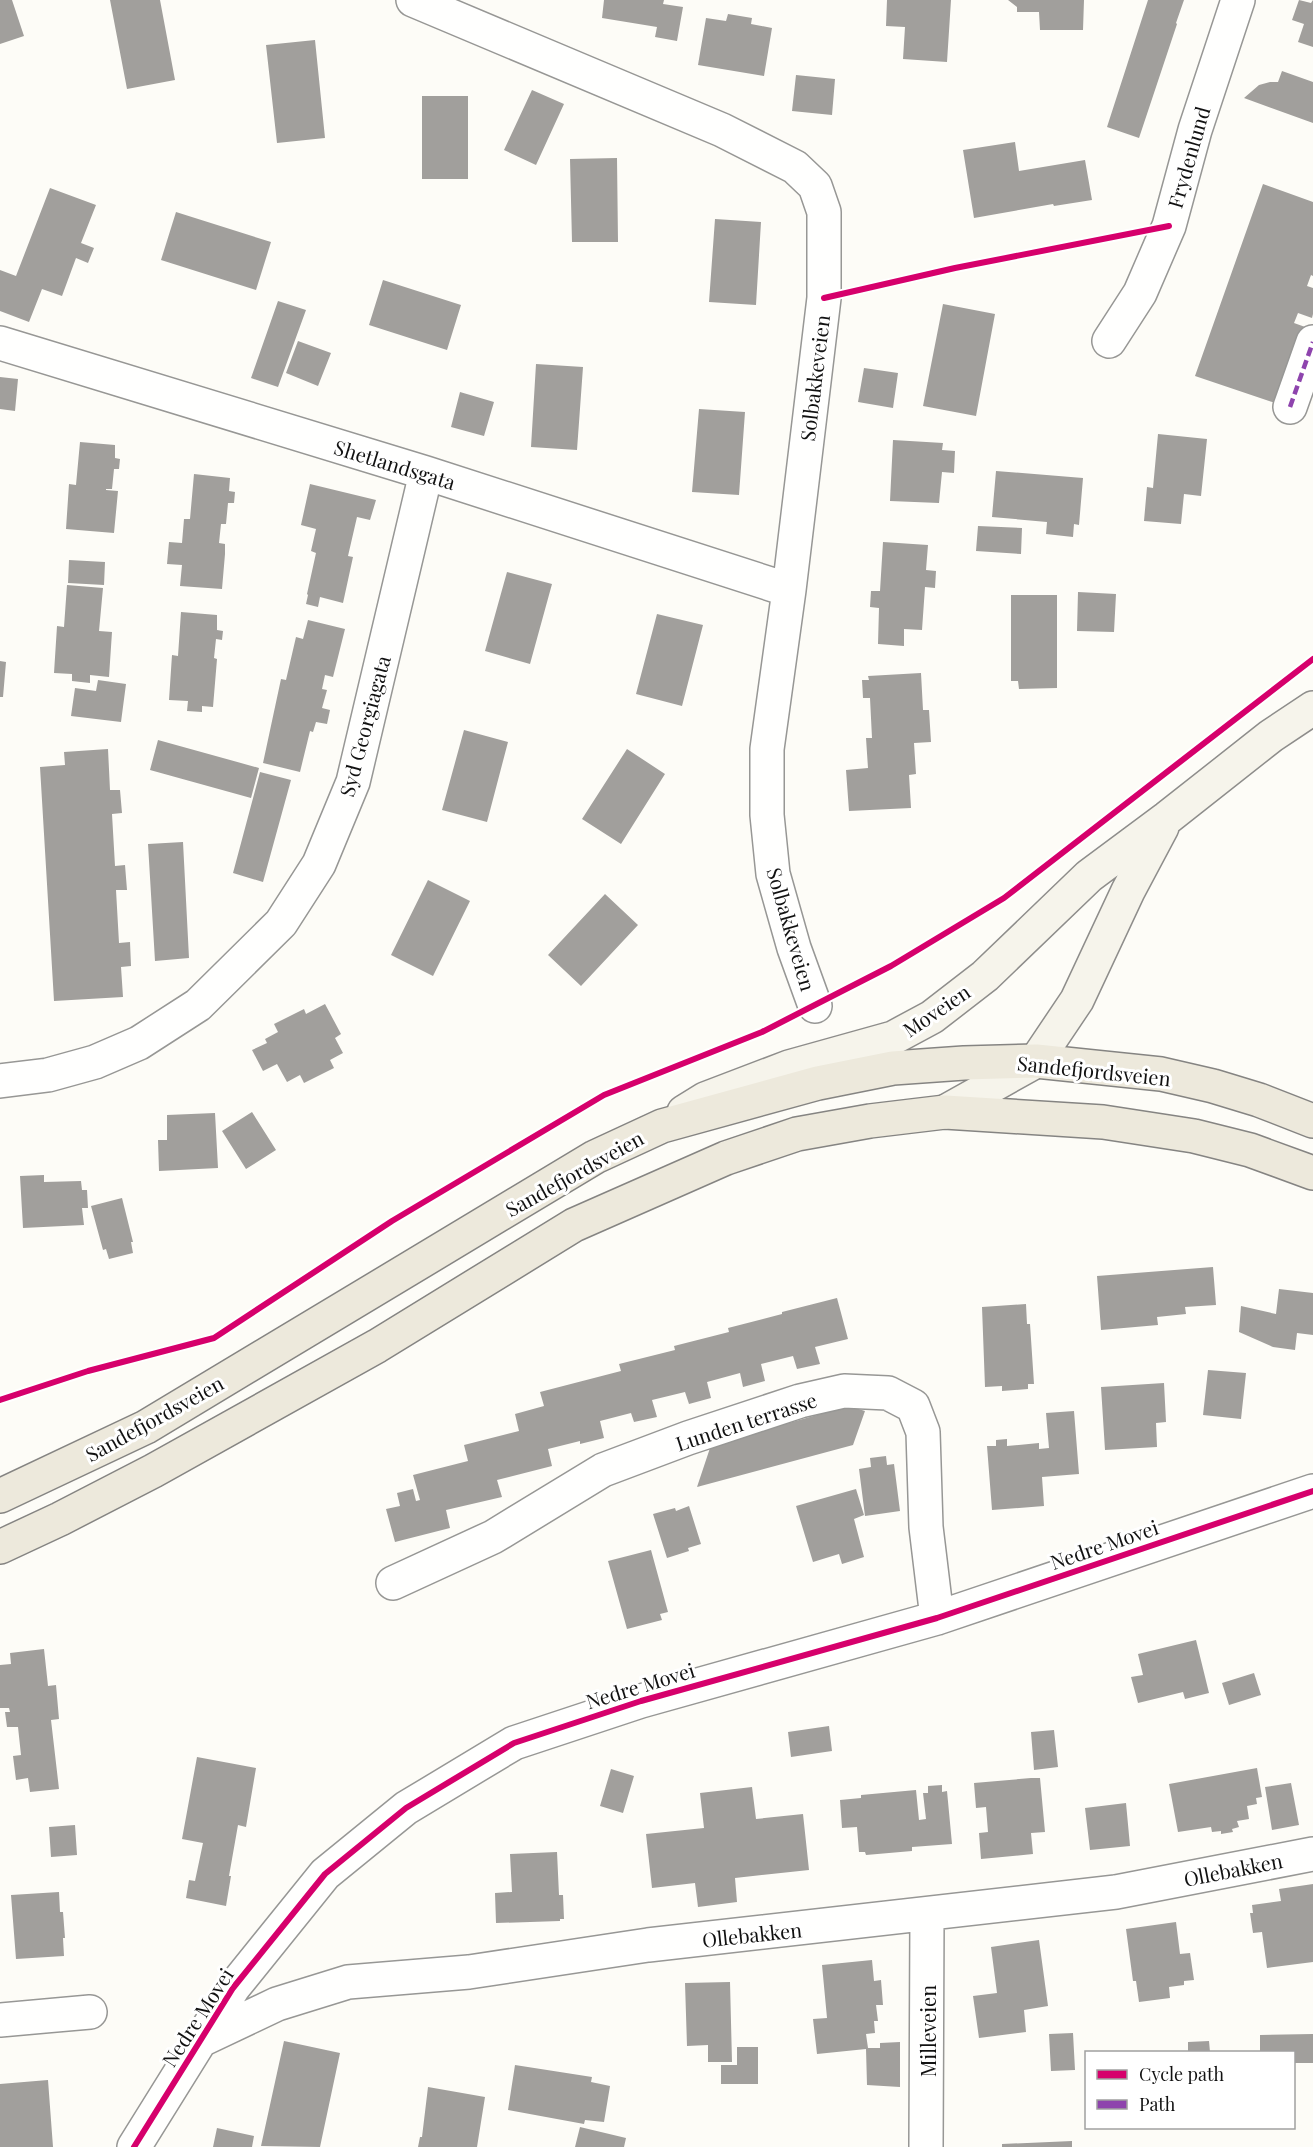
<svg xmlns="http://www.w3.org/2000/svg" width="1313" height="2147" viewBox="0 0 1313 2147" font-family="'Playfair Display',serif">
<rect width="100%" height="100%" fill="#fdfcf7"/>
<!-- building -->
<path fill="#a19f9c" d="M0,0H12L24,36L0,44Z
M110,0H160L175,80L127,89Z
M604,0H664L663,4L683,7L677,41L655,37L657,27L602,18Z
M887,0H951L947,62L903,59L905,27L886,26Z
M1008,0H1084L1083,30H1040L1039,12H1017V7Z
M1148,0H1184L1176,23L1177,24L1139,138L1107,127Z
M1299,0L1311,3L1313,0V47L1298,42L1304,24L1292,20Z
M728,14L752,18L751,24L772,28L764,76L698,65L706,18L726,21Z
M315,40L325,138L277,143L266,45Z
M1282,71L1313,82V123L1244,98L1259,85L1270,82H1278Z
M796,75L835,79L832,115L792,111Z
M532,90L564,104L536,165L504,150Z
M422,96H468V179H422Z
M1015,142L1019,171L1085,160L1092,200L1054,206L1053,204L974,218L963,150Z
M617,158L618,242H572L570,159Z
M1263,184L1313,202V276L1311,275L1307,286L1313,288V314L1312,318L1298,313L1294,323L1308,328L1281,405L1195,376Z
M50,188L96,205L81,243L94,248L88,263L76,258L62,296L42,289L29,322L0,311V270L16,276Z
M176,212L271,242L256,290L161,260Z
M715,219L761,222L756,305L709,302Z
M383,280L461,305L447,350L369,325Z
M278,301L306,310L278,387L251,378Z
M943,304L995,314L976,416L923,406Z
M298,341L331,353L318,386L286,373Z
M536,364L583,367L577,450L531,447Z
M864,368L898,373L893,408L858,402Z
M0,377L18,379L15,411L0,409Z
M460,392L494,402L484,436L451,427Z
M699,409L745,412L739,495L692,492Z
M1158,434L1207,439L1201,496L1184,494L1181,524L1144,521L1147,487L1153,488Z
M893,440L943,443L942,450L955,451L954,473L942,472L939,503L890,501Z
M80,442L115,445V458L120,459L119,469H114L112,489H106V490L118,491L114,533L66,529L69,484L76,485Z
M996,471L1083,478L1079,525L1074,524L1073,537L1046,534L1047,522L992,517Z
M194,474L230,478L229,491L235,492L234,503H228L226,524H221L219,543L225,544V554L222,589L180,586L182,565L167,564L169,542L182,543L184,519H190Z
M310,484L376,500L370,520L357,517L348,556L353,557L343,603L320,597L318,607L306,604L308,595L307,594L316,553L311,551L316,529L301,525Z
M978,526L1022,528L1021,554L976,551Z
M883,542L928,545L926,570L936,571L935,588L925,587L922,630L904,629V646L878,644L879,608L870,607L871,591H880Z
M69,560L105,562L104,585L68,583Z
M507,572L552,584L530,664L485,651Z
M67,585L103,588L99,631L112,632L109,677L90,675V683L72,681V674L54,673L57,626L64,627Z
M1078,592L1116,594L1114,632L1077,631Z
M1011,595H1057V688L1019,689L1018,681H1011Z
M181,612L217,615V630L223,631L222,640L216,639L214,658L217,659L213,707L202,706V712L187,711L188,701L169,700L172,655L178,656Z
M657,614L703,625L682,706L636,694Z
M308,620L345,629L333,677L325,675L322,689L327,690L322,708L330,710L327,724L316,722L313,732L310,731L300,772L263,763L281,679L286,680L296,637L303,639Z
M0,661L6,662L3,697H0Z
M921,673L923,710H929L931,742L914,743L916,774L909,775L911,808L849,811L846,770L868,768L866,738H872L870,698H863L862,680H869L868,676Z
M98,680L126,684L121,722L71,716L75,688L96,691Z
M464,730L508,742L487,822L442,810Z
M158,740L259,768L251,798L150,770Z
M108,749L110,790H120L122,813L112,814L115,866L125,865L127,890H116L119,943L130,942L131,966L121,967L123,997L54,1001L40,767L65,765L64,752Z
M627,749L665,774L621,844L582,819Z
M260,772L291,780L263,882L233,873Z
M183,842L189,958L155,961L148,844Z
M428,880L470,901L433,976L391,955Z
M605,894L638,925L581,986L548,955Z
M325,1004L341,1034L335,1038L343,1053L330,1060L334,1068L304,1083L300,1075L287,1082L277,1064L263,1071L252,1050L267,1043L265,1039L278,1032L274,1024L304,1009L306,1014Z
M252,1112L276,1150L246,1169L222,1131Z
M215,1113L218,1168L159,1171L158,1140H167V1115Z
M44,1175V1182L81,1181L82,1190H87L88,1208H82L84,1225L23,1228L20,1176Z
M122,1198L133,1242H131L133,1253L109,1259L106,1249L103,1250L91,1206Z
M1213,1267L1216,1305L1185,1307L1186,1314L1157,1317L1158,1325L1101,1330L1097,1276Z
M1279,1289L1313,1293V1335L1297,1333L1295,1350L1273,1347L1239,1332L1241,1306L1276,1314Z
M837,1298L848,1339L815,1347L820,1364L797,1369L793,1356L761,1364L765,1381L743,1387L740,1373L707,1382L711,1398L689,1404L685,1392L652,1400L657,1417L634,1422L631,1413L600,1421L604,1438L580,1444V1441L548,1449L552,1466L497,1480L502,1497L446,1510L450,1528L395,1542L386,1509L400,1506L397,1493L413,1489L416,1501L420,1500L413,1475L468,1461L464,1445L519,1431L515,1414L544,1406L540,1392L621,1371L619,1364L675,1350L674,1346L729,1332L728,1328L782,1314V1312Z
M1026,1304L1027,1324H1030L1034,1384H1028V1389L1002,1391V1386L985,1387L982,1307Z
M1208,1370L1246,1373L1241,1419L1203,1415Z
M1164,1383L1166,1422L1156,1423L1157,1447L1105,1450L1101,1387Z
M849,1406L865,1411L853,1445L697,1487L711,1445Z
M1074,1411L1079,1474L1042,1477L1044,1506L992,1510L987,1446H996V1440L1007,1439V1446L1039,1443V1449L1049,1448L1046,1413Z
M886,1456L887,1465L894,1464L900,1511L865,1516L859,1469L871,1467L870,1458Z
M856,1489L864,1515L854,1519L864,1557L842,1564L839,1554L813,1562L796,1506Z
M689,1506L701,1544L688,1548L689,1551L667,1558L653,1514L675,1508L676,1511Z
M651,1550L668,1612L660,1614L662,1620L627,1629L608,1561Z
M1196,1640L1209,1693L1185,1699L1183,1692L1138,1703L1131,1677L1143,1675L1138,1654Z
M44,1649L48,1686L56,1685L59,1719L51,1720L59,1789L30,1792L28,1778L16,1780L13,1756L21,1755L18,1727H7L5,1712H10L9,1708H0V1665L11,1664L10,1653Z
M1254,1673L1261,1695L1229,1705L1222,1683Z
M829,1726L832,1751L791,1757L788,1732Z
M1054,1730L1058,1767L1034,1770L1031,1732Z
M197,1757L256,1768L246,1827L238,1825L229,1876H231L226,1906L186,1898L189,1880L195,1881L203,1843L182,1839Z
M1257,1768L1262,1797L1256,1798L1257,1804L1247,1806L1249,1819L1237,1821L1239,1827L1232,1829L1233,1832L1221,1834V1831L1212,1832L1211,1827L1178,1832L1169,1784Z
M611,1769L634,1776L623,1813L600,1806Z
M1031,1778H1040L1045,1832L1031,1833L1033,1854L981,1859L979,1833L988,1832L986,1807L976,1808L974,1783Z
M1291,1783L1299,1825L1272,1830L1265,1787Z
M942,1785V1792L947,1791L952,1844L912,1847V1851L866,1855L865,1852H859L857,1827L842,1828L840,1800L861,1798V1795L916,1790L919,1820L926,1819L923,1793H928V1786Z
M752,1787L756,1819L803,1814L809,1870L735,1878L737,1902L698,1907L695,1883L652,1888L646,1834L704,1828L700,1793Z
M1126,1803L1130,1846L1090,1850L1085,1808Z
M75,1825L77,1855L51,1857L49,1827Z
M557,1852L559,1895H563L564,1919H560V1921L496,1923L495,1893L512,1892L510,1854Z
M1313,1884V1962L1267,1968L1262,1932L1253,1933L1250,1913H1253L1252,1905L1281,1901L1279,1889Z
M59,1892L60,1912H63L65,1938H63L64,1956L16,1959L11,1895Z
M1176,1922L1180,1954L1190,1953L1194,1980L1184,1981V1985L1169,1987L1170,1998L1139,2002L1136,1981H1133L1126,1929Z
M1039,1940L1048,2006L1024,2010L1026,2032L979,2038L973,1996L997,1993L991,1947Z
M872,1960L874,1981L881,1980L883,2005H876L878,2021H874L875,2033L866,2034L868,2048H880V2043L900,2042V2087L867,2085L866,2049L817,2054L813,2019L827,2018L822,1965Z
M730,1982L732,2062H708V2045L687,2046L685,1983Z
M1073,2033L1075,2070L1051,2071L1049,2034Z
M1313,2034V2063H1294V2052H1260V2035Z
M284,2041L340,2053L320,2147L261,2146Z
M1209,2041L1210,2052H1188V2042Z
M737,2047H758V2084H721V2065H737Z
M515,2065L592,2077L591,2082L610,2086L604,2122L585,2120L584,2124L508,2110Z
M48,2080L53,2147H0V2084Z
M428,2087L485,2097L477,2147H418L420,2137H422Z
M580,2127L626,2138L624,2147H575Z
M217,2128L254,2136L252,2147H213Z
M1072,2141V2147H1002V2144Z"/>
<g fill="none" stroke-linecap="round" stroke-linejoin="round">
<!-- street casing -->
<g stroke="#979795" stroke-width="36">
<path id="street" d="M413,0L722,130L795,167L815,186L824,212V298L789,590L767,749V815L773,874L794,948L815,1006
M1109,341L1140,293L1169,226L1195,130L1238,0
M0,343L426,473L789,590
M1290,407L1313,342
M0,1081L48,1075L95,1062L139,1043L198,1005L281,923L319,864L353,782L426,473
M393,1583L493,1537L603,1470L688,1438L800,1401L844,1391L888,1393L913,1406L923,1432L926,1527L937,1618
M0,2020L90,2012
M199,2041L277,2004L348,1982L469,1972L648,1945L1116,1892L1313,1854
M134,2147L233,1988L325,1874L406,1808L514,1743L641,1701L937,1618L1313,1491
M926,2147L927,1915"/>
</g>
<!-- secondary casing -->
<g stroke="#8e8d8b" stroke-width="36">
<path id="secondary" d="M684,1112L705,1099L789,1067L893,1038L932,1017L985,976L1089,876L1167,818L1271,736L1313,708
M945,1112L1036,1061L1077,1000L1128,891L1162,827"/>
</g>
<!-- primary casing -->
<g stroke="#858482" stroke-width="36">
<path id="primary" d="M0,1496L146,1427L595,1157L662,1126L818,1083L893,1068L964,1063L1036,1061L1161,1074L1213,1086L1259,1100L1313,1121
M0,1547L60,1519L153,1471L377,1346L574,1225L726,1158L797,1134L870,1121L945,1112L1103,1122L1194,1136L1250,1150L1313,1173"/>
</g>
<!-- street -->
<use href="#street" stroke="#fffffe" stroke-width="33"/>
<!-- secondary -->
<use href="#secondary" stroke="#f6f4eb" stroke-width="33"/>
<!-- primary -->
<use href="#primary" stroke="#ede9dc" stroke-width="33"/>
<!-- quiet -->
<path stroke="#8e44ad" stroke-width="4.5" stroke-dasharray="9 4.5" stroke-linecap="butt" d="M1290,407L1313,342"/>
<!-- cycleway casing -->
<g stroke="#fff" stroke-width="10">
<path id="cycleway" d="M824,298L955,268L1169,226
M0,1400L88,1371L214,1338L392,1221L604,1095L762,1032L891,966L1004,898L1313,659
M134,2147L233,1988L325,1874L406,1808L514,1743L641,1701L937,1618L1313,1491"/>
</g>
<!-- cycleway -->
<use href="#cycleway" stroke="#d6006c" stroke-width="6"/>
</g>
<g text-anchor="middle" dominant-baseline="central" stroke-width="6" stroke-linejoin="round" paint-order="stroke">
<!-- street labels -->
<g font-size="20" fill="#111" stroke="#fff">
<text transform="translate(1188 157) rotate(-74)">Frydenlund</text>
<text transform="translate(814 378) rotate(-83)">Solbakkeveien</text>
<text transform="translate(395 464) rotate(17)">Shetlandsgata</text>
<text transform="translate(364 726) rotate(-75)">Syd Georgiagata</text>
<text transform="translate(792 929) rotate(74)">Solbakkeveien</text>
<text transform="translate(936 1010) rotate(-34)">Moveien</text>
<text transform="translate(1094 1070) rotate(6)">Sandefjordsveien</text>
<text transform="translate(574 1173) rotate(-29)">Sandefjordsveien</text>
<text transform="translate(154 1418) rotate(-29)">Sandefjordsveien</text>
<text transform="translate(746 1421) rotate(-18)">Lunden terrasse</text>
<text transform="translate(1104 1544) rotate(-19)">Nedre Movei</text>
<text transform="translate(640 1685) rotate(-17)">Nedre Movei</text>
<text transform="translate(1233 1869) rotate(-11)">Ollebakken</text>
<text transform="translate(752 1934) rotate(-6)">Ollebakken</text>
<text transform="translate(197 2017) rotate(-57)">Nedre Movei</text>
<text transform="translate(927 2031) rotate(-90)">Milleveien</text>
</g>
</g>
<!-- legend -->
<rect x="1085" y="2051" width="210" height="78" fill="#ffffff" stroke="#a0a0a0" stroke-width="1.5"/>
<rect x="1097" y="2070" width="30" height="9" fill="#d6006c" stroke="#a0a0a0" stroke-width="1.5"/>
<text x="1139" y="2081" font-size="18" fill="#111111">Cycle path</text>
<rect x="1097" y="2100" width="30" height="9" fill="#8e44ad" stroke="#a0a0a0" stroke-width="1.5"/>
<text x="1139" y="2111" font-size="18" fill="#111111">Path</text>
</svg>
